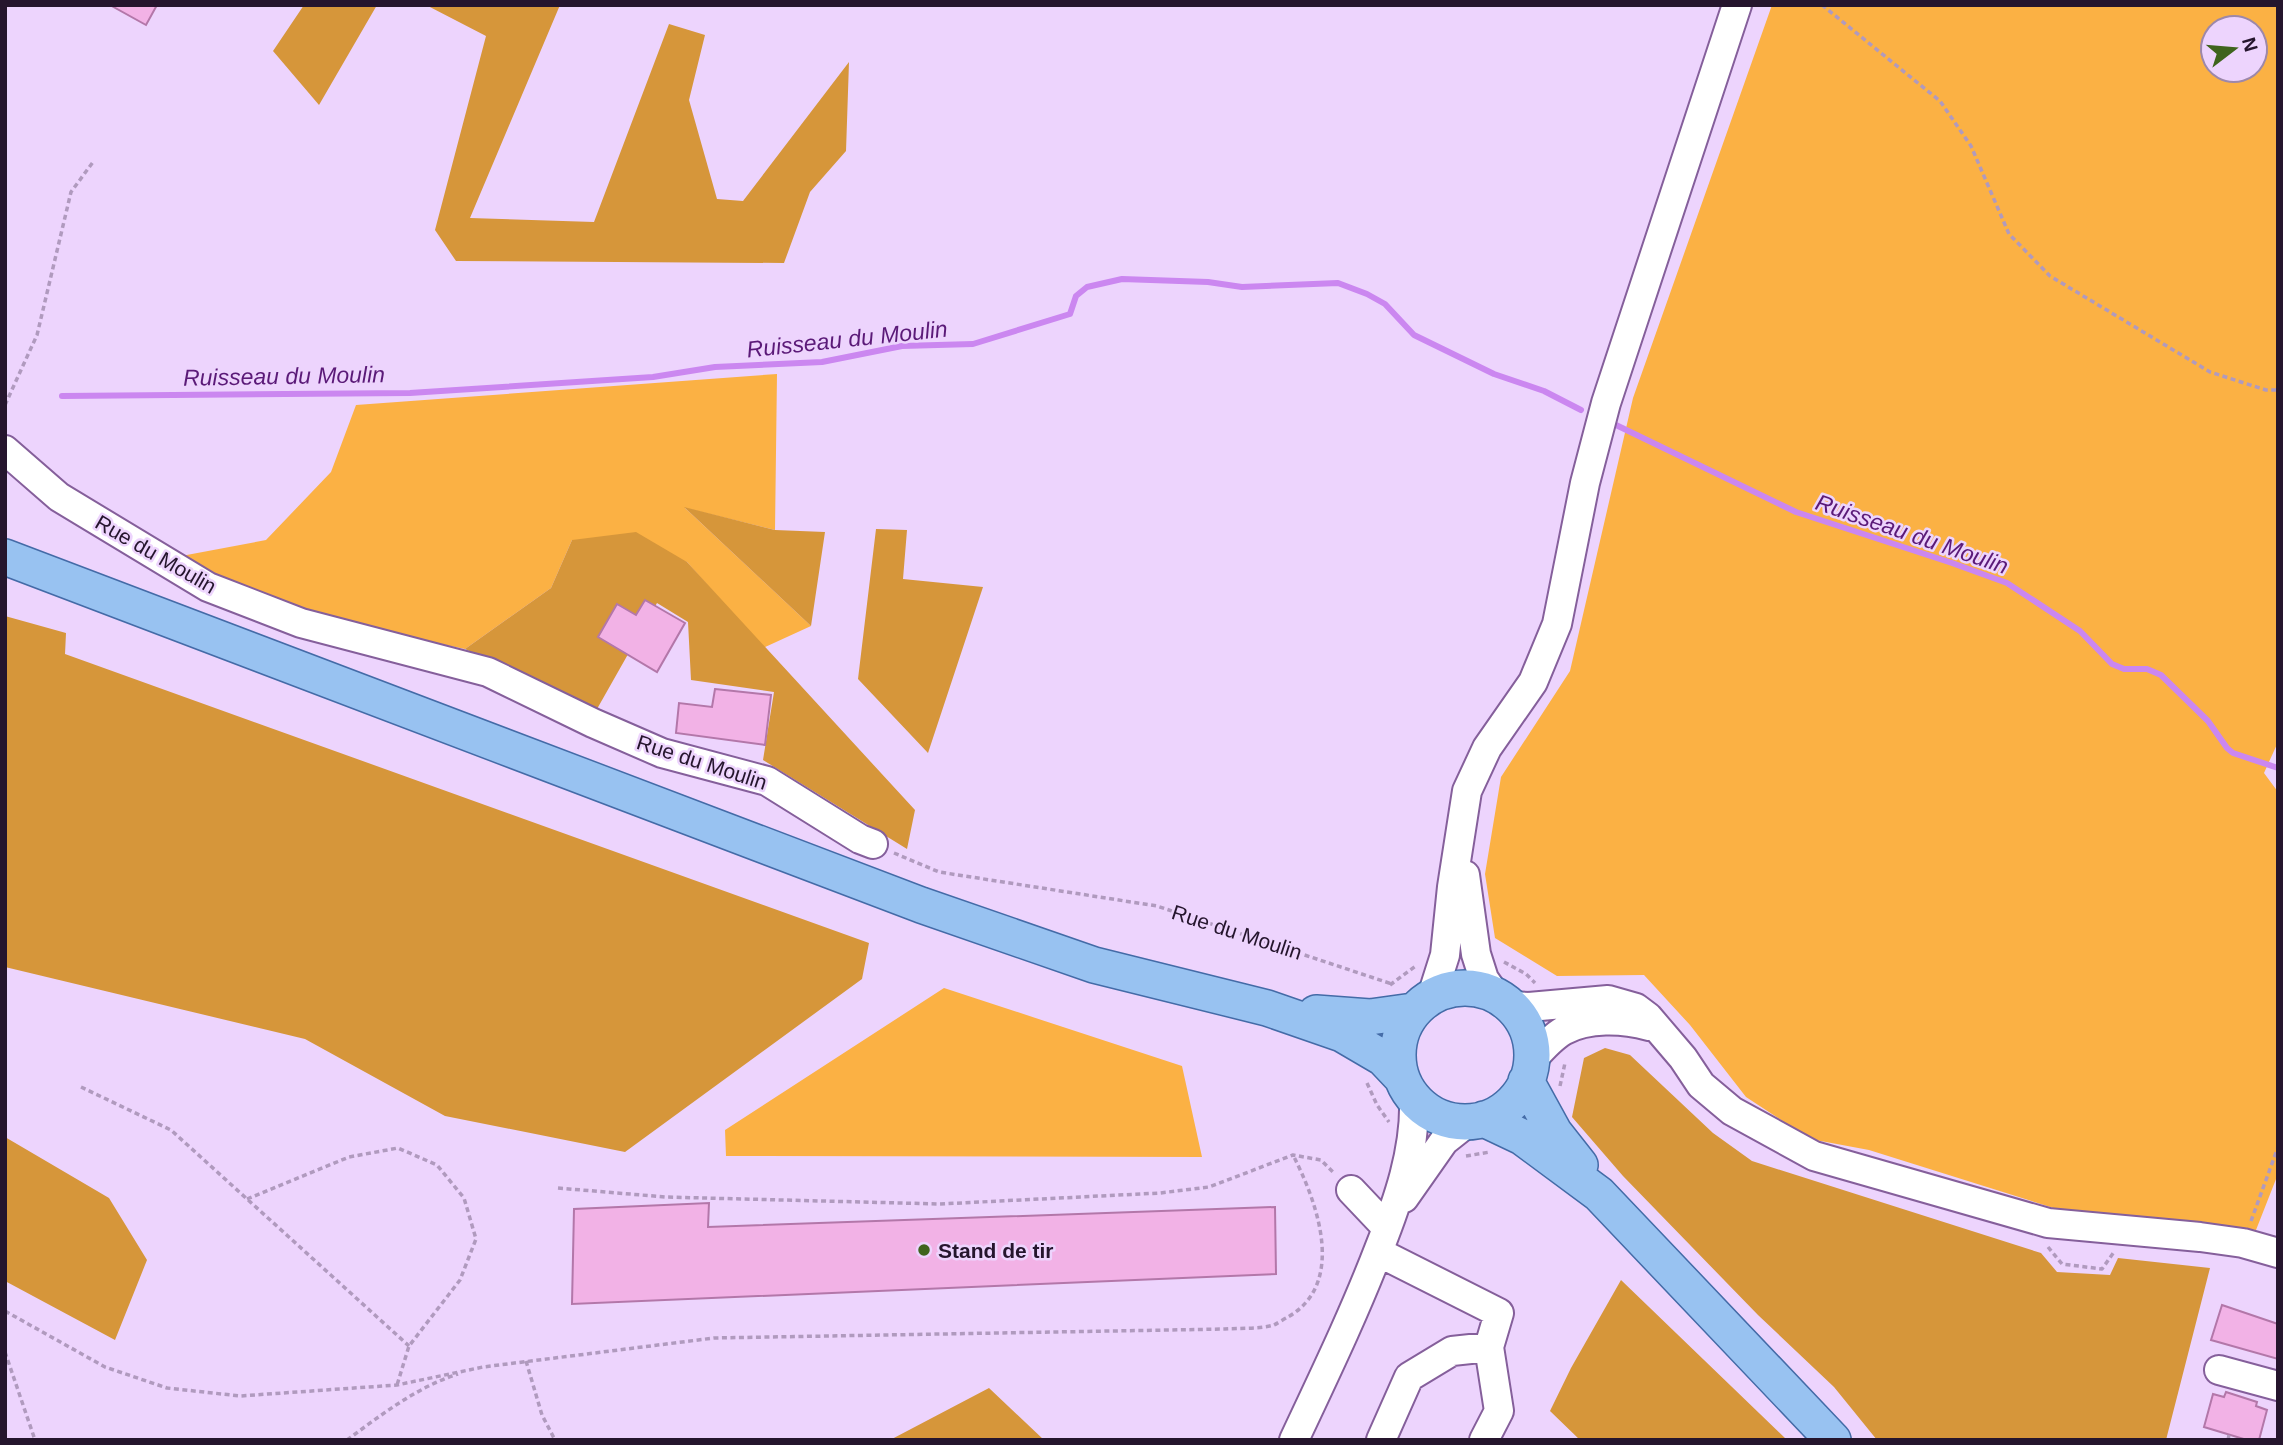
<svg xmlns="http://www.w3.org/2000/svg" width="2283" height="1445" viewBox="0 0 2283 1445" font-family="Arial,sans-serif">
<rect width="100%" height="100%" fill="#edd4fd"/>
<!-- green -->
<path fill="#fbb144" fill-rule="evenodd" d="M1772,5H2278V742L2264,773L2278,792V1174L2256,1230L2060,1210L1869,1150L1810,1139L1746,1097L1690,1025L1644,975L1557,976L1495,938L1485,874L1501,777L1570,671L1633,398ZM2213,28H2255V70H2213Z
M777,374L775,530L685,508L811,626L763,648L687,562L572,540L551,588L465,649L316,618L237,586L176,557L266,540L331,472L356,405Z
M944,988L1182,1066L1202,1157L726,1156L725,1130Z"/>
<!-- forest -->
<path fill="#d6963a" d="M304,5H377L319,105L273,51Z
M426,5H560L470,218L594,222L669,24L705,35L689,100L717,199L743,201L849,62L846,151L810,192L784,263L456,261L435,230L486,36Z
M684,507L775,530L825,532L811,626Z
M876,529L907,530L903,579L983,587L928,753L858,679Z
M636,532L687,562L915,810L907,849L763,760L774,692L691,680L688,622L657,603L597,709L465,649L551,588L572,540Z
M5,616L66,633L65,654L869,943L862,979L625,1152L445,1116L305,1039L5,967Z
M1605,1048L1630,1055L1713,1133L1752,1161L2041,1253L2057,1272L2110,1275L2118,1258L2210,1268L2166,1440H1877L1834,1387L1758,1315L1623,1176L1572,1117L1584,1058Z
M5,1137L109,1198L147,1260L115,1340L5,1281Z
M1621,1280L1787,1440H1580L1550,1411L1571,1368Z
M989,1388L1044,1440H890Z"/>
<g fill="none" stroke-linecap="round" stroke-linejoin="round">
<!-- stream -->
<path stroke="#cb87f0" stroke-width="6" d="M62,396L410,393L653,377L715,367L822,362L902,346L973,344L1070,314L1076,296L1087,287L1122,279L1208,282L1242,287L1338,283L1367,294L1385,304L1414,335L1494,374L1544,391L1581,410
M1616,425L1796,512L1952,563L2007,583L2080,631L2112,664L2124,669H2147L2161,675L2208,721L2227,748L2233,753L2278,768"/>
</g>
<!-- building -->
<path fill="#f2b2e6" stroke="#b377a9" stroke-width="2" d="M110,5H157L146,25Z
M645,600L685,623L657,672L598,637L617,604L636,615Z
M715,689L771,695L765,745L676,733L679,703L712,707Z
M709,1203L708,1227L1275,1207L1276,1274L572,1304L574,1209Z
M2222,1305L2278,1324V1359L2211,1340Z
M2226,1392L2257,1402L2256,1406L2267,1410L2259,1440H2247L2204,1427L2213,1394L2224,1397Z"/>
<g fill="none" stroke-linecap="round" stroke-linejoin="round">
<!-- minor casing -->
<g stroke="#855f9b" stroke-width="32">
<path id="minor" d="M5,450L59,497L208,587L301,623L488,672L593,723L662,753L767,781L860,839L873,844
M1465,875L1476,954L1484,979L1496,996
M1432,996L1445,955L1452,887L1467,791L1487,748L1533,682L1557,624L1585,483L1606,403L1737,5
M1511,1006L1529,1007L1608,1000L1636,1008L1648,1017L1683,1058L1701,1085L1732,1111L1814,1156L2048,1223L2200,1237L2243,1243L2278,1253
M1531,1061C1540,1051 1551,1038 1563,1031C1588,1017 1623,1019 1649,1026
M1351,1190L1387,1228
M1404,1198L1444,1141L1468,1122
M1378,1252L1499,1313L1489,1347L1499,1411L1484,1440
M2219,1370L2278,1386
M1294,1440C1324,1376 1354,1314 1379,1249C1398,1201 1416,1150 1414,1098
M1381,1440L1409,1377L1452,1351L1489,1347"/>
</g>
<!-- major casing -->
<g stroke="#446ba7" stroke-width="38">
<path id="major" d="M5,557L921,905L1094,965L1267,1008L1342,1034L1383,1058L1401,1077
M1398 1055a67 67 0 1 1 134 0a67 67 0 1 1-134 0Z
M1316,1013L1370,1017L1413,1011
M1526,1081L1554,1132L1580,1165
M1484,1119L1522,1137L1599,1194L1833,1440"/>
</g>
<!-- path -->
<path stroke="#b09abe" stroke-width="3.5" stroke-dasharray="5 3.5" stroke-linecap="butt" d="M1822,5L1940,101L1971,146L2009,234L2050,276L2210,372L2266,390H2278
M5,405L37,335L71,192L93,162
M894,853L939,872L1157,906L1392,984
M1504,962L1526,974L1535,983
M1390,985L1417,965
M1367,1083L1377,1105L1389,1122
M1560,1086L1565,1063
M81,1087L171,1130L409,1346
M1466,1156L1490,1152
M558,1188L665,1197L940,1204L1160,1193L1209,1187L1293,1155L1321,1160L1335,1174
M247,1199L349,1157L398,1148L437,1165L464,1198L476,1239L460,1280L409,1346L397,1385
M2251,1221L2278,1147
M2048,1247L2062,1264L2102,1269L2114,1252
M5,1311L105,1367L167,1388L240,1396L397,1385L483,1367L714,1338L1225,1329C1240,1328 1259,1329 1274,1325C1278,1323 1284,1319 1288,1317C1347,1283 1317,1202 1293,1155
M5,1352L35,1440
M526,1361L542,1415L555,1440
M347,1440C381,1415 417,1387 458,1374
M2228,1440L2229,1435"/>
<!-- minor -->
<use href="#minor" stroke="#fff" stroke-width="28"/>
<!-- major -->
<use href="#major" stroke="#98c2f1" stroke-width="35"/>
</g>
<!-- markers -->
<circle fill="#3f641d" stroke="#edd4fd" stroke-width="2.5" cx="924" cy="1250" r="7"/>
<g text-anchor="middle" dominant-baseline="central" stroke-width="5" stroke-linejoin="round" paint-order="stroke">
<!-- street labels -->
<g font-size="21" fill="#25152d" stroke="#edd4fd">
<text transform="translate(156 554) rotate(30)">Rue du Moulin</text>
<text transform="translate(702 762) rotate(18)">Rue du Moulin</text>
<text transform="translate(1237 932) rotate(18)">Rue du Moulin</text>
</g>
<!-- poi labels -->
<g font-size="21" font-weight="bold" fill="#25152d" stroke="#edd4fd" text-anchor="start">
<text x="938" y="1250">Stand de tir</text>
</g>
<!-- water labels -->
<g font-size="23" font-style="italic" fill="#5b1a78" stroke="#edd4fd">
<text transform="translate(847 339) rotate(-6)">Ruisseau du Moulin</text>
<text transform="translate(284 376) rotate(-1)">Ruisseau du Moulin</text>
<text transform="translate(1912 534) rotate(19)">Ruisseau du Moulin</text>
</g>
</g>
<!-- border -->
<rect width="2283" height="1445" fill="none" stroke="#25152d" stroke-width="14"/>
<!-- north arrow -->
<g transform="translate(2234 49) rotate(74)"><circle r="33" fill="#edd4fd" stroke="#9d88aa" stroke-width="2"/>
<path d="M0-5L12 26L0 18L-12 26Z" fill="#3f641d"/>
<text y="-10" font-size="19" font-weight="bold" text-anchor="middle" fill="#25152d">N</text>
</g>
</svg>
